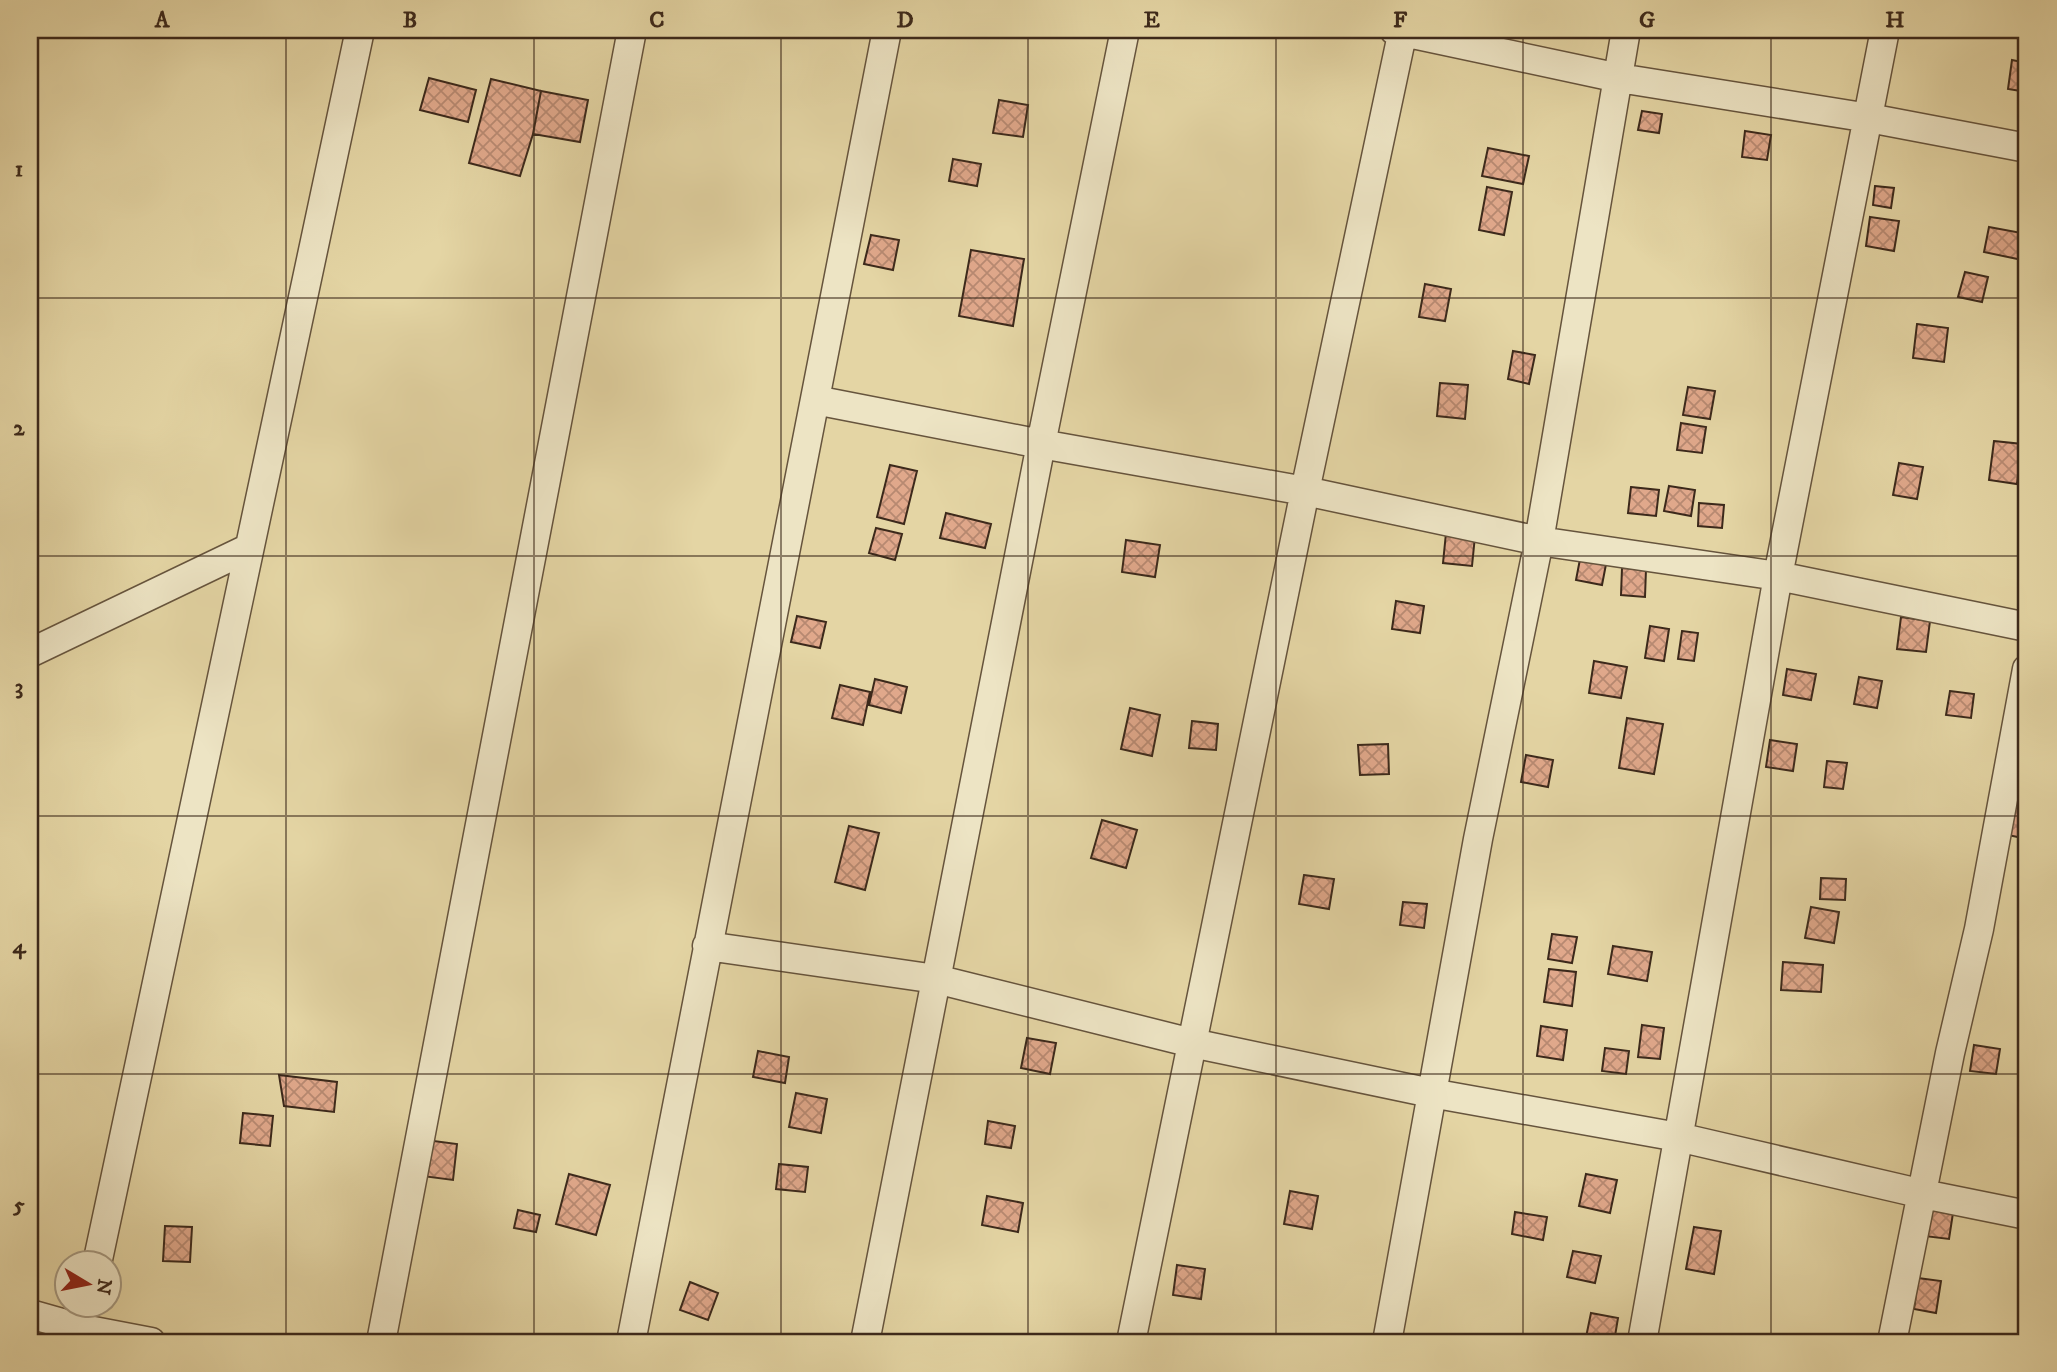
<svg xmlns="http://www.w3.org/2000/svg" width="2057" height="1372" viewBox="0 0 2057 1372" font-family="'IM FELL DW Pica',serif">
<defs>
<pattern id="building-cross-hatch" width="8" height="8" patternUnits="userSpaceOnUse" patternTransform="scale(1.75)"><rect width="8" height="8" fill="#e0a88b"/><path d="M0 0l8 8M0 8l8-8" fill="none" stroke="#b78971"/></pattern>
</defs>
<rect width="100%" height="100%" fill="#e4d5a4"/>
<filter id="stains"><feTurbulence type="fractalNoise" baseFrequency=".00286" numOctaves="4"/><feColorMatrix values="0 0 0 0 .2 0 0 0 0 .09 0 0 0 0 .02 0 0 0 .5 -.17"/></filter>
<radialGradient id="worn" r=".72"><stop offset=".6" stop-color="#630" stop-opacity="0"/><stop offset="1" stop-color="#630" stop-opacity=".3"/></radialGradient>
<!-- building -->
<path fill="url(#building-cross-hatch)" stroke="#3c291b" stroke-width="2" d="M2012,60L2027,63V92L2008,89Z
M429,78L476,90L468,122L420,110Z
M491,79L541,91L533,134L520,176L469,163Z
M541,91L588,100L580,142L533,134Z
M999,100L1028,105L1023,137L993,133Z
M1642,111L1662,114L1659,133L1638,130Z
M1745,131L1771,135L1767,160L1742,157Z
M1488,148L1529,156L1523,184L1482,176Z
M953,159L981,164L977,186L949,181Z
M1875,186L1894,188L1891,208L1873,205Z
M1487,187L1512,192L1504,235L1479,230Z
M1870,217L1899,221L1894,251L1866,246Z
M1989,227L2027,234V261L1984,252Z
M871,235L899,240L893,270L864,264Z
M971,250L1024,259L1013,326L959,316Z
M1965,272L1988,277L1982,302L1958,297Z
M1425,284L1451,289L1445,321L1419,317Z
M1917,324L1948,328L1944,362L1913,358Z
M1513,351L1535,355L1529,384L1508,379Z
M1440,383L1468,385L1465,419L1437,416Z
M1688,387L1715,391L1710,419L1683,415Z
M1681,423L1706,427L1702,453L1677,450Z
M1994,441L2022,444L2017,484L1989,480Z
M1899,463L1923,467L1917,499L1893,495Z
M890,465L917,471L904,524L877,517Z
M1669,486L1695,490L1691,516L1664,511Z
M1631,487L1659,490L1656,516L1628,513Z
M1699,503L1724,505L1722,528L1698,526Z
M946,513L991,524L985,548L940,538Z
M876,528L902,534L895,560L869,553Z
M1446,533L1475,536L1472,566L1443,563Z
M1126,540L1160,545L1155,577L1122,572Z
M1581,554L1607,559L1602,585L1576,580Z
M1622,568L1646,569L1645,597L1621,595Z
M1396,601L1424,606L1420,633L1392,629Z
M797,616L826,622L820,648L791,642Z
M1901,617L1930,621L1926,652L1897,649Z
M1650,626L1669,629L1664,661L1645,658Z
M1682,631L1698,633L1694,661L1678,659Z
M1594,661L1627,667L1621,698L1589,693Z
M1787,669L1816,674L1811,700L1783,695Z
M1859,677L1882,681L1877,708L1854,704Z
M875,679L907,687L901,713L869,705Z
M840,685L870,692L863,725L832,718Z
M1950,691L1974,694L1971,718L1946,715Z
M1130,708L1160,715L1152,756L1121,749Z
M1627,718L1663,724L1654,774L1619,768Z
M1192,721L1218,724L1216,750L1189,748Z
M1770,740L1797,744L1793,771L1766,767Z
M1388,744L1389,774L1360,775L1358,745Z
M1526,755L1553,760L1548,787L1521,782Z
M1827,761L1847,763L1843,789L1824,787Z
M2017,788L2027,790V839L2008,835Z
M1102,820L1137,830L1126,868L1091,858Z
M849,826L879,833L865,890L835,882Z
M1304,875L1334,879L1329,909L1299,904Z
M1821,878L1846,879L1845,900L1820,899Z
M1403,902L1427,904L1424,928L1400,925Z
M1811,907L1839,912L1834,943L1805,938Z
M1552,934L1577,937L1572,963L1548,959Z
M1613,946L1652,952L1647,981L1608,974Z
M1783,962L1823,965L1821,992L1781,990Z
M1549,969L1576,972L1572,1006L1544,1002Z
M1642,1025L1664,1028L1660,1059L1638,1057Z
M1541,1026L1567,1030L1563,1060L1537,1056Z
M1027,1038L1056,1043L1050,1074L1021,1068Z
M1974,1045L2000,1049L1996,1074L1970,1071Z
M1605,1048L1629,1051L1626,1074L1602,1071Z
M758,1051L789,1057L785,1083L753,1077Z
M279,1075L337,1082L334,1112L284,1106Z
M796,1093L827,1099L821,1133L789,1127Z
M243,1113L273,1116L270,1146L240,1143Z
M988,1121L1015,1126L1011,1148L985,1144Z
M426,1140L457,1144L453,1180L422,1176Z
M779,1164L808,1167L805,1192L776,1189Z
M569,1174L610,1185L596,1235L556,1224Z
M1586,1174L1617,1180L1610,1213L1579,1206Z
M1290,1191L1318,1196L1312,1229L1284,1224Z
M987,1196L1023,1203L1018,1232L982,1225Z
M1928,1209L1953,1213L1949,1239L1924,1236Z
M518,1210L540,1215L536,1232L514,1228Z
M1515,1212L1547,1217L1543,1240L1512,1234Z
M165,1226L192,1227L190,1262L163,1261Z
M1694,1227L1721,1231L1714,1274L1686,1269Z
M1573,1251L1601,1256L1595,1283L1567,1277Z
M1177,1265L1205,1269L1201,1299L1173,1295Z
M1918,1278L1941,1281L1936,1313L1914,1309Z
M690,1282L718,1293L708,1320L680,1310Z
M1591,1313L1618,1318L1614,1342H1585Z"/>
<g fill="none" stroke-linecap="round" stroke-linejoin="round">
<!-- minor casing -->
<g stroke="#66543d" stroke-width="31">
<path id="minor" d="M1394,30L1619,78L1869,118L2027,148
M815,400L1041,444L1305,491L1539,541L1778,576L2027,627
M30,653L249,548
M707,946L936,979L1192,1043L1431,1093L1678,1137L1923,1194L2027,1215
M97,1264L360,30
M30,1314L83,1329L151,1342
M381,1342L632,30
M631,1342L887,30
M865,1342L1041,444L1125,30
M1131,1342L1305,491L1403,30
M1387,1342L1478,839L1539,541L1626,30
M1642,1342L1778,576L1885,30
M1892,1342L1950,1053L1979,929L2027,669"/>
</g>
<!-- minor -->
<use href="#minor" stroke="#ede4c4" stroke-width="28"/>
</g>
<!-- grid -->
<path fill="none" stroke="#3c291b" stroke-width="2" stroke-opacity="0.55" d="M286,30V1342M534,30V1342M781,30V1342M1028,30V1342M1276,30V1342M1523,30V1342M1771,30V1342M30,298H2027M30,556H2027M30,816H2027M30,1074H2027"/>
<!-- margin -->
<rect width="2057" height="1372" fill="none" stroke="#e4d5a4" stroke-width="77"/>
<!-- north arrow -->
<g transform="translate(88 1284) rotate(100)"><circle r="33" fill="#ede4c4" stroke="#a69980" stroke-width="2"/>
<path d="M0-5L12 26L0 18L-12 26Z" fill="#8f2418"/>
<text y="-10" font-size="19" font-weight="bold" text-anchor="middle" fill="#3c291b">N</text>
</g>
<rect x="38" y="38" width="1980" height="1296" fill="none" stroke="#3c291b" stroke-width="2.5"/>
<g font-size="23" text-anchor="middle" font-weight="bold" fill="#3c291b">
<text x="162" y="27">A</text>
<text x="410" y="27">B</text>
<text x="657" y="27">C</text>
<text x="905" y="27">D</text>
<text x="1152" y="27">E</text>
<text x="1400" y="27">F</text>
<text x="1647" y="27">G</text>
<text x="1895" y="27">H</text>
<text x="19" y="176">1</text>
<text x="19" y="435">2</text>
<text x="19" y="694">3</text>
<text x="19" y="953">4</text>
<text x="19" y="1212">5</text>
</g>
<rect width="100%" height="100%" filter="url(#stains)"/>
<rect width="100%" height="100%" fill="url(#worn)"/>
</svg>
